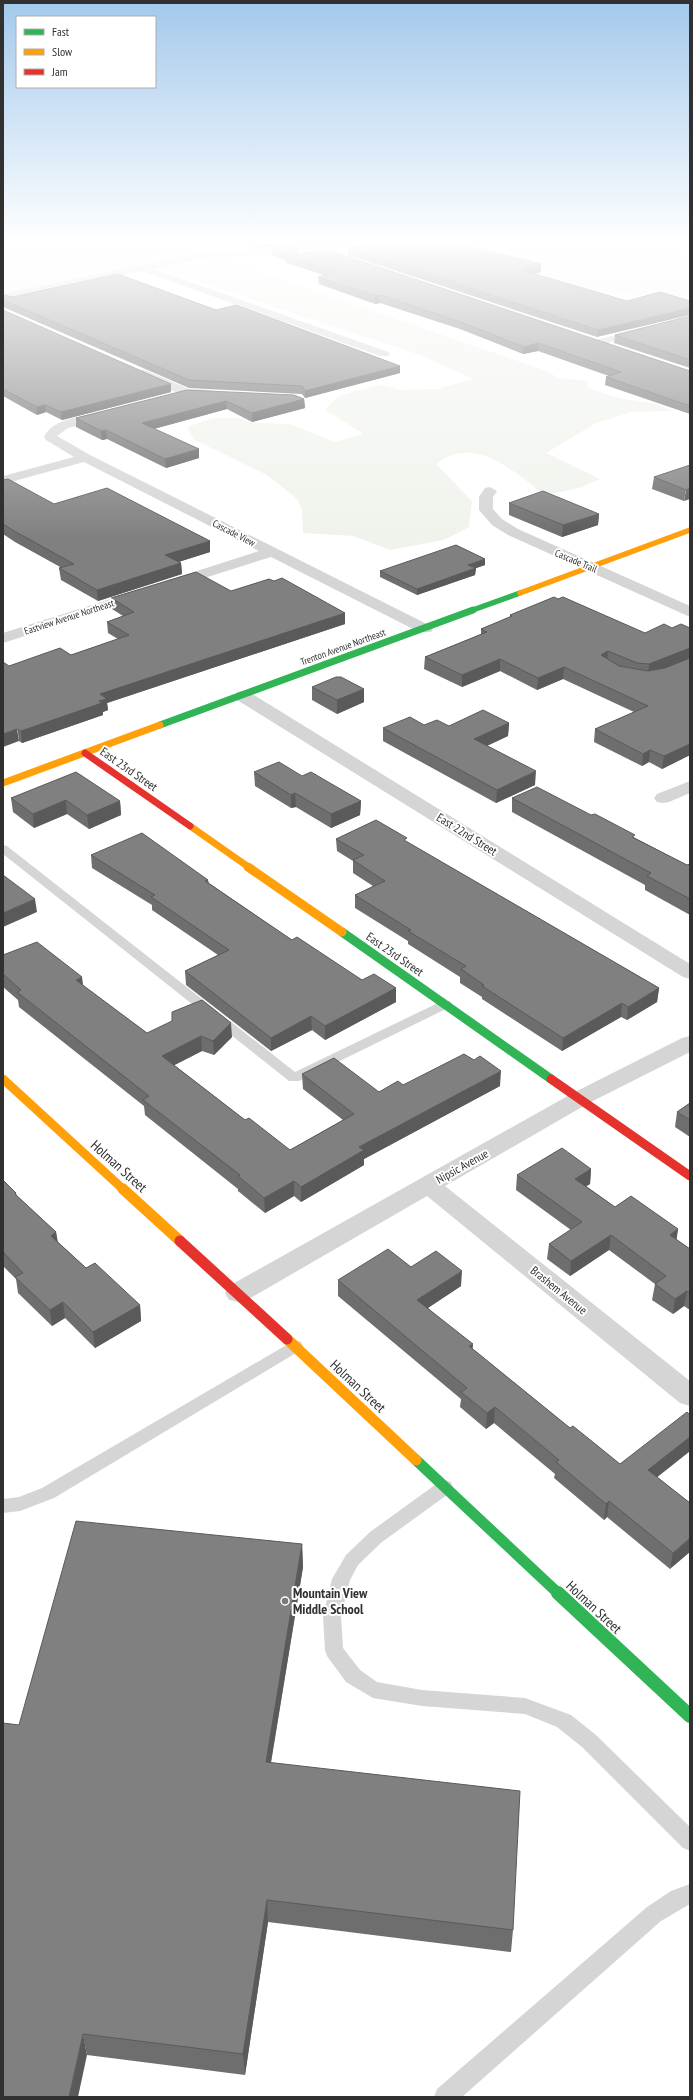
<svg xmlns="http://www.w3.org/2000/svg" width="693" height="2100" viewBox="0 0 693 2100" font-family="'PT Sans Narrow',sans-serif">
<rect width="100%" height="100%" fill="#fff"/>
<!-- green -->
<path fill="#f0f3ec" d="M3,244H216L224,254L3,297Z
M574,244H676L686,265L690,266V298L687,296L635,295L577,290L545,278L544,271L485,251L521,248H562Z
M221,259L547,371L558,378L588,381V388L619,398L656,404L672,411L632,412L596,423L546,453L600,479L579,488L545,495C513,471 475,434 436,464L472,501L469,527L444,540L390,550L353,536L303,533L302,509L296,498L267,475L195,440L187,427L213,418H238L252,423L290,424L335,442L364,434L325,410L338,396L379,385L401,390L438,389L473,379L420,355L159,269Z"/>
<g fill="none" stroke-linecap="round" stroke-linejoin="round">
<!-- stream -->
<path stroke="#dde9f1" stroke-width="4.5" d="M529,270L552,262L586,244"/>
<!-- lane -->
<path fill="#d5d5d5" fill-rule="evenodd" d="M3,845L7,846L295,1072L442,1001H450L452,1004L450,1007L299,1081H289L3,854Z
M295,1340L301,1342L303,1346L301,1350L54,1498L20,1511L3,1513V1499L19,1497L42,1488Z
M445,1480L451,1482L453,1487L451,1492L382,1542L358,1565L350,1580L341,1616L343,1648L360,1670L377,1682L422,1690L525,1698L571,1715L596,1735L690,1827V1851L683,1848L582,1747L557,1727L525,1714L422,1706L373,1698L346,1682L327,1656L325,1650L323,1616L332,1579L346,1555L370,1532L439,1482Z
M690,1884V1904L661,1921L462,2097H434L437,2089L647,1907L671,1891Z"/>
<!-- street -->
<path fill="#d5d5d5" fill-rule="evenodd" d="M322,244H357L352,247L326,249L356,261L351,264L311,250L197,260L154,269L388,352L390,354L388,356H380L142,271L3,300V294L197,254Z
M690,316V322L596,346L590,343L592,341Z
M143,369L189,389L212,390L218,394C207,410 152,382 139,375L137,373Z
M104,411L108,412L110,415L108,418L68,428L57,436L90,455L431,626L433,629L431,632H419L271,557L179,586H169L167,583L169,580L259,551L84,462L3,484V476L74,457L46,440L44,437C52,418 86,416 104,411Z
M490,487L497,491L493,497V509L502,519L518,529L690,606V617L508,535L492,525L479,510V497L485,488Z
M139,590L144,592L147,595L144,598L3,643V633Z
M243,691L249,692L690,964V979L683,977L237,700L235,696L237,692Z
M690,781V793L669,802L663,803L657,802L654,798L657,794Z
M690,1036V1052L589,1103L445,1186L690,1381V1406L680,1403L427,1196L247,1300L238,1302L229,1300L225,1293L229,1286L573,1093L682,1038Z"/>
<!-- fast-far4 -->
<path stroke="#30b455" stroke-width="5.5" d="M470,611L520,593"/>
<!-- fast-far3 -->
<path stroke="#30b455" stroke-width="7" d="M160,725L473,610"/>
<!-- fast-far2 -->
<path stroke="#30b455" stroke-width="9" d="M342,932L551,1079"/>
<!-- fast-far1 -->
<path stroke="#30b455" stroke-width="11" d="M416,1460L559,1594"/>
<!-- fast -->
<path stroke="#30b455" stroke-width="14" d="M558,1593L690,1716"/>
<!-- slow-far3 -->
<path stroke="#ff9f0a" stroke-width="5.5" d="M520,593L690,530"/>
<!-- slow-far2 -->
<path stroke="#ff9f0a" stroke-width="7" d="M3,783L160,725
M190,826L250,868"/>
<!-- slow-far1 -->
<path stroke="#ff9f0a" stroke-width="9" d="M248,867L342,932
M3,1079L124,1190"/>
<!-- slow -->
<path stroke="#ff9f0a" stroke-width="11" d="M123,1189L180,1241
M287,1339L416,1460"/>
<!-- jam-far2 -->
<path stroke="#e5322d" stroke-width="7" d="M85,753L190,826"/>
<!-- jam-far1 -->
<path stroke="#e5322d" stroke-width="9" d="M551,1079L690,1176"/>
<!-- jam -->
<path stroke="#e5322d" stroke-width="11" d="M180,1241L287,1339"/>
</g>
<!-- wall -->
<path fill="#6e6e6e" d="M246,244H295V245L256,248Z
M272,248L298,254L690,371V414L605,385L606,377L609,376L538,351L523,354L460,329L380,303L375,304L319,284L318,277L324,275L286,263V261L272,255Z
M348,248L541,272L533,274L627,301L597,337L348,255Z
M3,295L13,297L216,310L400,373L305,398L302,394L189,388L3,307Z
M3,310L171,392L62,420L46,412L37,415L3,396Z
M690,316V368L614,343L615,335Z
M187,390L304,399L305,408L252,422L227,409L154,429L199,449V458L166,468L107,439L102,440L76,427V418Z
M690,465L684,501L652,489L654,477Z
M3,480L54,504L210,541V552L178,562L181,563L182,574L98,601L61,580L59,568H62L15,542L3,534Z
M509,503L599,514L598,525L562,537L509,515Z
M485,565L476,568L475,575L417,595L380,577V571Z
M231,591L345,624L107,703L108,710L103,712V715L22,743L19,741L9,666L71,655L118,639L108,633L107,622L123,616L112,609L111,598Z
M510,615L645,633L672,628H690V755L662,769L649,762L642,766L594,742L595,729L634,712L563,679L537,690L500,671L462,687L424,669L425,657L481,634V629L510,617Z
M312,687L364,689V702L337,714L312,700Z
M509,723L508,736L487,746L535,785L496,803L383,741V728L424,725L449,726Z
M254,772L302,776L361,801L360,815L331,828L296,807L291,808L255,786Z
M11,798L120,801L121,815L89,829L67,814L34,828L13,812Z
M512,798L591,815L687,865L690,864V915L645,890V885L512,812Z
M336,839L407,842L659,988L657,1002L627,1020L621,1017L562,1051L482,999V997L460,983V977L408,944V941L355,908V895L373,886L353,873V861L337,851Z
M91,855L208,880L209,883L292,940L362,980L396,988V1002L325,1040L312,1030L271,1051L186,985L185,971L218,955L152,910V905L92,868Z
M3,955L83,986L147,1033L232,1037L214,1055L202,1051L174,1065L245,1120L290,1150L343,1120L303,1089L302,1074L379,1092L403,1085L500,1086L364,1159V1165L301,1202L294,1196L265,1213L238,1191V1189L145,1115L144,1106L19,1007L18,1000L3,987Z
M690,1103V1137L675,1127L677,1112Z
M591,1169L590,1184L586,1186L615,1207L678,1229L676,1239L690,1249V1310L684,1306L673,1314L652,1300L655,1284L609,1250L570,1276L547,1259L549,1244L571,1230L516,1190L517,1175Z
M3,1180L16,1193L17,1196L56,1232L58,1242L86,1268L140,1305L141,1321L95,1348L65,1318L52,1326L18,1293L16,1279L3,1266Z
M411,1267L461,1286L428,1308L473,1349L570,1428L620,1464L690,1415V1451L657,1477L690,1503L670,1569L607,1517L604,1520L554,1478L555,1474L494,1423L486,1429L460,1407L461,1399L338,1296V1280Z
M302,1544L303,1567L271,1763L513,1930L511,1952L268,1922L245,2075L87,2055L19,1725Z"/>
<!-- shaded-wall -->
<path fill="#5a5a5a" d="M256,244H295V245L256,248Z
M541,264V272L521,278V270Z
M380,295V303L375,304V296Z
M690,308V315L597,337L598,330Z
M538,343V351L523,354L524,347Z
M400,366V373L305,398V391Z
M171,384V392L62,420L61,412Z
M304,399L305,408L252,422V413Z
M226,401L227,409L142,432V423Z
M45,405L46,412L37,415V407Z
M106,430L107,439L102,440L101,431Z
M199,449V458L166,468L165,459Z
M690,488V499L684,501L686,490Z
M599,514L598,525L562,537L563,525Z
M210,541V552L166,566L165,555Z
M485,559V565L468,571V565Z
M181,563L182,574L98,601L97,590Z
M476,568L475,575L417,595V589Z
M345,613V624L107,703L108,710L103,712V715L22,743L21,731L100,694Z
M690,648L689,660L648,675L649,664Z
M608,651L607,663L601,655Z
M500,659V671L462,687V675Z
M564,667L563,679L537,690L538,678Z
M364,689V702L337,714V700Z
M509,723L508,736L473,752L474,739Z
M17,729L19,741L3,747V734Z
M690,744V755L662,769L664,756Z
M650,750L649,762L642,766L643,754Z
M536,771L535,785L496,803L497,790Z
M295,793L296,807L291,808V795Z
M66,800L67,814L34,828L33,814Z
M120,801L121,815L89,829L87,815Z
M361,801L360,815L331,828V814Z
M35,899L37,912L3,927V913Z
M82,977L84,992L76,980Z
M396,988V1002L325,1040V1026Z
M659,988L657,1002L627,1020L628,1007Z
M622,1003L621,1017L562,1051L563,1038Z
M311,1016L312,1030L271,1051V1038Z
M231,1023L232,1037L214,1055L213,1041Z
M201,1036L202,1051L163,1071L162,1056Z
M501,1071L500,1086L364,1159V1165L301,1202V1187L359,1147Z
M591,1169L590,1184L574,1194L575,1179Z
M294,1181V1196L265,1213L264,1198Z
M678,1229L676,1244L670,1235Z
M56,1232L58,1248L51,1236Z
M611,1235L609,1250L570,1276L571,1261Z
M462,1271L461,1286L417,1315V1300Z
M687,1291L684,1306L673,1314L675,1299Z
M63,1302L65,1318L52,1326L50,1310Z
M140,1305L141,1321L95,1348L93,1332Z
M473,1344L472,1360L469,1346Z
M495,1407L494,1423L486,1429L487,1413Z
M690,1437V1451L646,1486L648,1470Z
M609,1501L607,1517L604,1520L606,1504Z
M690,1538V1552L670,1569L673,1553Z
M302,1544L303,1567L267,1785L266,1762Z
M267,1900L268,1922L245,2075L243,2054Z
M83,2034L87,2055L78,2097H69Z"/>
<!-- building -->
<path fill="#808080" stroke="#5a5a5a" d="M382,244H461L541,264L521,270L627,301L660,292L690,301V308L598,330L348,248Z
M297,246L298,254L328,250L690,371V406L606,377L621,372L538,343L524,347L461,322L380,295L375,296L318,277L335,272L286,256L288,255L272,248Z
M118,274L216,310L236,305L400,366L305,391L302,386L189,380L3,300V295L13,297Z
M3,310L171,384L61,412L45,405L37,407L3,389Z
M690,316V360L615,335Z
M187,390L294,395L304,399L252,413L226,401L142,423L199,449L165,459L106,430L101,431L76,418Z
M690,465V488L686,490L654,477Z
M8,479L54,504L107,488L210,541L165,555L181,563L97,590L59,568L74,564L14,531L3,524V480Z
M543,491L599,514L563,525L509,503Z
M456,545L485,559L468,565L476,568L417,589L380,571Z
M196,572L231,591L269,579L274,581L282,578L345,613L100,694L107,699L99,701L102,703L21,731L17,729L3,734V662L9,666L60,648L71,655L129,635L107,622L134,612L111,598Z
M554,597L558,599L563,597L645,633L664,624L672,628L681,624L690,628V648L649,664L637,663L608,651L601,655L619,666L648,671L665,668L690,658V744L664,756L650,750L643,754L595,729L648,706L564,667L538,678L500,659L462,675L425,657L487,632L481,629L512,616L510,615Z
M336,677H341L364,689L337,700L312,687Z
M483,710L509,723L474,739L536,771L497,790L383,728L410,717L424,725L437,720L449,726Z
M279,762L302,776L311,772L361,801L331,814L295,793L291,795L254,772Z
M76,772L120,801L87,815L66,800L33,814L11,798Z
M537,787L591,815L595,814L635,835L632,837L687,865L690,864V899L647,876L651,873L512,798Z
M376,820L407,838L404,840L659,988L628,1007L622,1003L563,1038L482,986L484,985L461,969L466,966L408,931L411,930L355,895L385,881L353,860L364,855L336,839Z
M142,833L208,880L205,881L292,940L297,937L362,980L374,974L396,988L325,1026L311,1016L271,1038L185,971L229,950L151,897L155,895L91,855Z
M3,875L35,899L3,913Z
M37,942L82,977L76,980L147,1033L172,1021V1012L202,1000L231,1023L213,1041L201,1036L162,1056L245,1120L249,1118L290,1150L354,1114L302,1074L334,1058L379,1092L398,1081L403,1085L464,1054L474,1060L480,1056L501,1071L359,1147L364,1150L301,1187L294,1181L264,1198L238,1176L240,1175L143,1100L149,1096L17,992L21,990L3,974V955Z
M690,1103V1120L677,1112Z
M562,1148L591,1169L575,1179L615,1207L631,1196L678,1229L670,1235L690,1249V1293L687,1291L675,1299L655,1284L666,1276L611,1235L571,1261L549,1244L582,1222L517,1175Z
M3,1180L16,1193L15,1194L56,1232L51,1236L86,1268L95,1263L140,1305L93,1332L63,1302L50,1310L15,1277L23,1273L3,1252Z
M388,1249L411,1267L436,1251L462,1271L417,1300L473,1344L469,1346L570,1428L573,1426L620,1464L687,1412L690,1415V1437L648,1470L690,1503V1538L673,1553L609,1501L606,1504L556,1462L559,1460L495,1407L487,1413L461,1392L467,1388L338,1280Z
M76,1521L302,1544L266,1762L520,1791L513,1930L267,1900L243,2054L83,2034L69,2097H3V1723L19,1725Z"/>
<!-- sky -->
<linearGradient id="sky" x2="0" y2="1"><stop stop-color="#a3c9ec"/><stop offset="0.45" stop-color="#fff"/><stop offset="1" stop-color="#fff" stop-opacity="0"/></linearGradient>
<rect width="693" height="538" fill="url(#sky)"/>
<!-- markers -->
<circle fill="#797979" stroke="#fff" stroke-width="1.5" cx="285" cy="1601" r="4"/>
<g text-anchor="middle" dominant-baseline="central" stroke-width="4" stroke-linejoin="round" paint-order="stroke">
<!-- far-street labels -->
<g font-size="10" fill="#313131" stroke="#fff">
<text transform="translate(234 533) rotate(27)">Cascade View</text>
<text transform="translate(576 561) rotate(23)">Cascade Trail</text>
<text transform="translate(69 617) rotate(-18)">Eastview Avenue Northeast</text>
<text transform="translate(343 647) rotate(-20)">Trenton Avenue Northeast</text>
</g>
<!-- street labels -->
<g font-size="12" fill="#313131" stroke="#fff">
<text transform="translate(129 769) rotate(35)">East 23rd Street</text>
<text transform="translate(467 834) rotate(32)">East 22nd Street</text>
<text transform="translate(395 954) rotate(35)">East 23rd Street</text>
<text transform="translate(462 1166) rotate(-29)">Nipsic Avenue</text>
<text transform="translate(559 1290) rotate(39)">Brashem Avenue</text>
</g>
<!-- near-street labels -->
<g font-size="14" fill="#313131" stroke="#fff">
<text transform="translate(119 1166) rotate(42)">Holman Street</text>
<text transform="translate(358 1386) rotate(43)">Holman Street</text>
<text transform="translate(594 1607) rotate(43)">Holman Street</text>
</g>
<!-- near-poi labels -->
<g font-size="14" font-weight="bold" fill="#313131" stroke="#fff" text-anchor="start">
<text x="293" y="1593">Mountain View<tspan x="293" dy="16">Middle School</tspan></text>
</g>
</g>
<!-- border -->
<rect width="693" height="2100" fill="none" stroke="#313131" stroke-width="8"/>
<!-- legend -->
<rect x="16" y="16" width="140" height="72" fill="#ffffff" stroke="#adadad"/>
<rect x="24" y="29" width="20" height="6" fill="#30b455" stroke="#adadad"/>
<text x="52" y="36" font-size="12" fill="#313131">Fast</text>
<rect x="24" y="49" width="20" height="6" fill="#ff9f0a" stroke="#adadad"/>
<text x="52" y="56" font-size="12" fill="#313131">Slow</text>
<rect x="24" y="69" width="20" height="6" fill="#e5322d" stroke="#adadad"/>
<text x="52" y="76" font-size="12" fill="#313131">Jam</text>
</svg>
